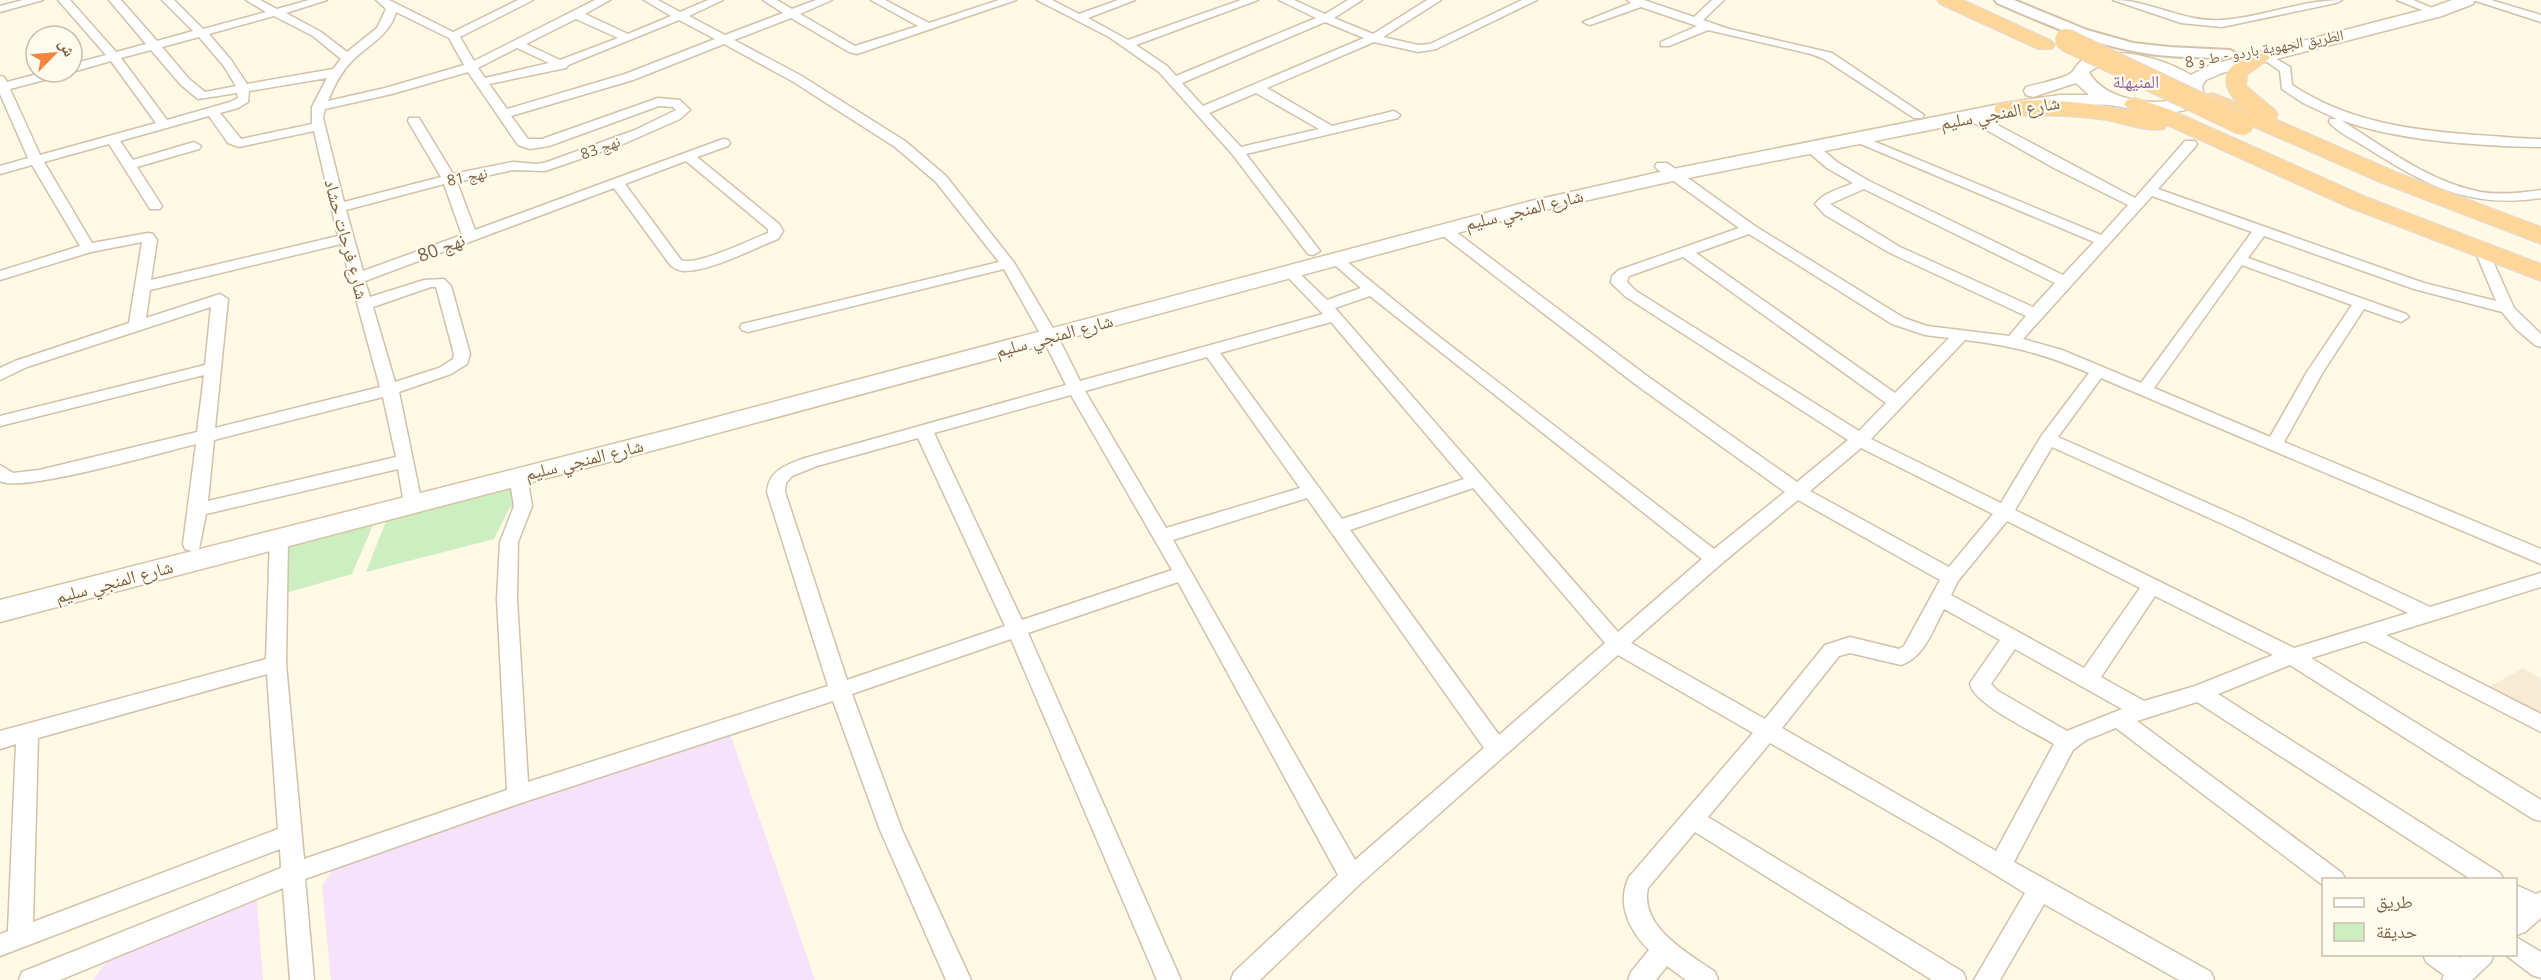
<svg xmlns="http://www.w3.org/2000/svg" width="2541" height="980" viewBox="0 0 2541 980" font-family="'Open Sans','Noto Naskh Arabic',sans-serif">
<rect width="100%" height="100%" fill="#fff9e5"/>
<!-- residential -->
<path fill="#f7ecd3" d="M2523,668L2541,679V717L2489,687Z"/>
<!-- education -->
<path fill="#f6e2fb" d="M730,733L815,980H331L322,886L335,866Z
M256,890L263,980H93L118,947Z"/>
<!-- green -->
<path fill="#cceec1" d="M530,478L531,490L509,509L494,539L366,572L388,516Z
M375,520L352,574L272,597L282,545Z"/>
<g fill="none" stroke-linecap="round" stroke-linejoin="round">
<!-- minor casing -->
<g stroke="#d2c2a9" stroke-width="3">
<path id="minor" d="M23,0H43L0,12V6Z
M58,0H70L116,52L146,44L109,0H121L157,41L193,31L162,0H174L203,29L266,12L246,0H260L277,9L309,0H327L286,13L321,32L347,52L377,28L386,9L376,0H389L453,32L518,0H533L460,37L474,61L595,0H610L585,14L628,34L671,16L644,0H658L680,12L708,0H723L689,16L725,35L783,13L763,0H777L792,9L816,0H832L800,14L855,46L918,26L871,0H885L929,23L999,0H1016L857,54L849,52L791,18L734,40L800,75L905,141L946,176L1015,264L1058,337L1080,381L1323,314L1283,272L1285,269H1295L1327,300L1361,288L1328,259L1330,256H1340L1433,332L1714,549L1785,492L1635,384L1438,232L1436,229L1438,226H1448L1647,376L1797,482L1848,440L1626,297L1611,283L1612,276L1619,270L1739,228L1657,169L1655,166L1657,163H1667L1755,226L1904,318L1927,326L2009,336L2026,316L1890,253L1825,215L1815,204C1824,192 1840,189 1853,183L1827,168L1807,151L1805,148L1807,145H1817L1837,162L1869,181L2063,275L2094,242L1849,139L1851,136H1861L2101,235L2128,205L2054,168L1967,119L1965,116L1967,113H1975L2135,198L2185,141H2195L2197,144L2195,147L2158,189L2424,283L2496,301L2475,251L2482,247L2487,248L2514,308L2541,334V347L2535,345L2516,329L2502,312L2414,289L2264,236L2248,258L2406,314L2409,317L2401,322L2364,309L2323,372L2284,442L2541,549V564L2101,378L2058,437L2241,518L2430,607L2541,573V587L2386,635L2541,714V732L2365,641L2311,658L2541,800V821L2533,819L2290,665L2218,694L2500,873L2504,880H2472L2197,702L2137,721L2342,873L2346,880H2324V886L2116,728L2086,740L2073,750L2014,862L2211,972L2214,980H2179L2044,904L2000,980H1974L2025,893L1940,841L1770,743L1708,817L1963,972L1966,980H1932L1695,832L1648,888C1639,927 1688,953 1715,972L1718,980H1686L1667,966L1656,980H1628L1631,972L1649,950C1629,930 1616,904 1629,877L1753,733L1618,655L1360,884L1260,980H1231L1234,972L1338,875L1178,582L1028,633L1181,980H1157L1011,639L852,694L902,830L971,980H946L880,830L833,701L521,803L305,879L314,980H290L283,888L60,980H19L22,972L281,868L280,849L0,956V934L8,931L16,744L0,749V731L266,659L270,538L272,533L279,532L286,533L288,538L286,664L304,859L507,790L497,599L500,542L514,506L509,476L512,472H524L527,476L532,506L518,542L517,599L528,782L828,686L767,492C769,470 786,465 805,458L1066,385L1042,337L1004,269L748,332L742,330L740,327L742,324L999,262L936,182L895,147L792,81L724,44L633,80L511,116L528,139H542L658,98L680,100L690,110L680,119L621,145L545,171L513,170L457,182L475,230L723,139L728,140L730,143L728,146L697,157L779,224L783,231L778,239C752,249 712,271 684,271C679,271 675,268 671,266L614,188L365,281L370,297L424,280L444,279L451,286L470,354L467,364L451,374L399,392L422,504L419,508L413,510L407,508L404,504L398,469L206,514L199,549L192,551L185,549L183,544L196,444C167,451 18,494 0,481V465L13,473L39,470L197,432L204,375L0,426V416L205,365L211,307L27,367L0,380V368L15,361L129,323L142,242L91,252L0,280V271L80,246L32,165L0,174V166L28,158L0,94V76L4,77L7,82L45,72H65L63,75L10,89L40,155L156,123L111,61L72,72V64L106,55ZM396,12L449,38L464,65L385,88L328,101C334,86 341,72 352,61C368,45 390,35 396,12ZM274,16L313,36L341,59L333,69L247,84L231,60L209,34ZM576,19L618,38L560,60L526,44ZM679,20L715,39L625,74L507,109L489,84L566,68L568,65ZM199,37L223,65L236,86L205,92L189,79L162,47ZM517,48L549,63L485,78L478,68ZM151,50L181,85L198,99L237,93L238,98L230,102L167,120L121,58ZM468,72L518,145L530,149L549,146L659,106L673,107L676,110L635,130L547,162L537,164L513,162L453,174L419,118H409L408,121L441,177L344,202L323,118L325,109L392,94ZM327,78L312,107V124L241,139L220,113L238,108L248,102L249,91ZM209,116L228,143L239,147L314,131L338,236L151,280L157,240L153,234L148,233L92,243L44,162L109,144L150,209H160L162,206L137,167L199,149L201,146L194,142L133,160L120,141ZM686,161L768,229V233C752,239 695,267 681,260L625,184ZM444,184L462,235L363,271L346,210ZM1864,189L2055,283L2033,307L1900,247L1830,204ZM2152,196L2252,232L2141,383L2062,350L2023,339ZM1749,234L1892,324L1925,335L1949,338L1895,393L1696,253ZM341,244L380,387L215,428L228,299L220,294L146,318L150,290ZM1683,257L1886,403L1859,431L1636,291L1627,282L1629,276ZM2242,265L2352,305L2307,372L2270,437L2154,388ZM431,287H436L454,354L453,359L439,368L395,382L373,307ZM1370,296L1702,559L1618,632L1335,308ZM1331,322L1464,479L1342,519L1220,353ZM1965,340C2014,346 2044,354 2089,373L2042,435L2001,503L1871,439ZM1207,357L1300,488L1166,528L1085,391ZM1071,395L1172,570L1022,620L934,433ZM383,397L396,457L208,501L214,440ZM918,438L1005,626L847,680L785,492L786,483L792,476L817,466ZM2052,447L2227,526L2408,613L2294,648L2015,510ZM1861,448L1993,514L1949,567L1810,491ZM1473,488L1605,643L1499,735L1350,530ZM1307,498L1484,748L1355,860L1173,540ZM1798,500L1940,580L1904,646L1899,649L1850,637L1825,645L1765,719L1631,643L1721,564ZM2007,521L2140,588L2084,668L1951,595L1958,581ZM2155,596L2273,655L2195,686L2144,701L2101,677ZM1944,609L2000,640L1970,683C1971,703 2036,733 2054,744L1996,851L1782,728L1839,656L1850,653L1901,665C1925,657 1933,629 1944,609ZM2015,649L2122,709L2067,731L1998,691L1991,684ZM267,674L278,829L33,922L38,738Z
M1037,0H1052L1079,14L1118,0H1135L1088,18L1128,40L1241,0H1258L1136,45L1167,66L1176,76L1316,18L1279,0H1294L1325,14L1348,0H1362L1334,18L1373,34L1427,0H1441L1383,37L1418,45L1430,44L1522,0H1537L1436,49L1418,52L1374,42L1267,88L1332,126L1394,111L1400,115L1398,118L1246,154L1320,251L1313,255L1308,254L1233,155L1159,72L1109,37ZM1325,22L1364,38L1203,106L1182,83ZM1256,93L1319,129L1241,147L1209,113Z
M1627,0H1644L1694,17L1712,0H1724L1703,20L1729,29L1832,53L1924,115L1922,118H1914L1824,59L1811,54L1708,30L1669,46H1661V42L1697,26L1641,7L1593,24L1589,25L1583,22L1631,3Z
M2113,0C2151,0 2184,23 2222,20C2263,17 2301,0 2342,0L2336,3L2222,27L2181,23Z
M2397,0H2413L2442,12L2440,14H2432Z
M2473,0H2491L2541,15V22Z
M2266,53L2290,67L2292,85C2348,122 2410,130 2476,135C2498,136 2519,139 2541,139V147C2481,146 2397,141 2341,120C2384,147 2429,182 2481,192C2501,195 2521,193 2541,190V198C2469,209 2426,185 2367,148C2355,140 2338,133 2329,122L2330,119H2337L2303,103L2282,89L2280,71L2260,57Z
M2516,885L2536,894L2541,892V918L2525,932L2516,935Z
M2516,937L2541,952V978L2532,975L2507,956L2516,954Z
M2423,954H2455L2460,958L2464,954H2494L2491,962L2472,980H2442L2444,975L2426,962Z"/>
</g>
<!-- tertiary casing -->
<g stroke="#d2c2a9" stroke-width="4">
<path id="tertiary" d="M1995,0H2014L2087,30L2133,43L2169,47L2230,50L2237,54L2230,58C2198,57 2165,58 2133,51C2085,42 2041,22 1997,3Z"/>
</g>
<!-- secondary casing -->
<g stroke="#d5c3a6" stroke-width="3">
<path id="secondary" d="M2452,0H2475L2473,4L2442,16L2222,73L2206,80L2202,86L2204,97C2187,122 2140,110 2116,106C2099,103 2078,105 2060,107C2042,108 2023,112 2005,115L1673,181L1535,212L681,443L0,622V600L672,429L1531,201L1673,169L2005,103L2060,95H2089L2076,83L2033,97L2026,95L2024,91L2026,87C2036,84 2064,79 2071,73C2075,70 2077,63 2083,60C2114,44 2163,58 2191,75L2210,65L2430,8ZM2110,64L2149,70L2169,77L2184,88L2185,95C2159,110 2103,100 2089,72L2099,66Z"/>
</g>
<!-- trunk casing -->
<g stroke="#e2dcd7" stroke-width="2">
<path id="trunk" d="M1937,0H1963L2052,41L2055,45L2052,49H2038L1940,4Z
M2260,52L2267,54L2270,58L2247,75L2246,86L2275,110L2278,115L2275,119L2398,173L2541,227V244L2382,183L2204,105L2201,100L2204,95L2212,93L2238,103C2213,78 2231,59 2260,52Z
M2135,98L2171,110L2366,197L2541,264V281L2348,207L2167,125L2164,129C2147,133 2118,121 2099,119C2068,115 2036,115 2005,116L1997,114L1994,109L1997,104C2034,95 2095,104 2132,111L2124,105L2127,100Z"/>
</g>
<!-- minor -->
<use href="#minor" fill="#fff" fill-rule="evenodd"/>
<!-- tertiary -->
<use href="#tertiary" fill="#fff" fill-rule="evenodd"/>
<!-- secondary -->
<use href="#secondary" fill="#fff" fill-rule="evenodd"/>
<!-- trunk -->
<use href="#trunk" fill="#ffd699" fill-rule="evenodd"/>
<!-- trunk-bridge casing -->
<g stroke="#e2dcd7" stroke-width="24" stroke-linecap="butt">
<path id="trunk-bridge" d="M2066,40L2243,124"/>
</g>
<!-- trunk-bridge -->
<use href="#trunk-bridge" stroke="#ffd699" stroke-width="22"/>
</g>
<g text-anchor="middle" dominant-baseline="central" stroke-width="4.5" stroke-linejoin="round" paint-order="stroke">
<!-- far-street labels -->
<g font-size="15" fill="#7b6247" stroke="#fffbee">
<text transform="translate(2264 48) rotate(-10)">الطريق الجهوية باردو - ط و 8</text>
<text transform="translate(600 147) rotate(-20)">نهج 83</text>
<text transform="translate(467 176) rotate(-12)">نهج 81</text>
</g>
<!-- far-quarter labels -->
<g font-size="18" fill="#94629f" stroke="#fffbee">
<text x="2136" y="81">المنيهلة</text>
</g>
<!-- street labels -->
<g font-size="18" fill="#7b6247" stroke="#fffbee">
<text transform="translate(2000 112) rotate(-10)">شارع المنجي سليم</text>
<text transform="translate(1524 209) rotate(-14)">شارع المنجي سليم</text>
<text transform="translate(347 239) rotate(75)">شارع فرحات حشاد</text>
<text transform="translate(441 247) rotate(-21)">نهج 80</text>
<text transform="translate(1054 335) rotate(-15)">شارع المنجي سليم</text>
<text transform="translate(584 459) rotate(-14)">شارع المنجي سليم</text>
<text transform="translate(114 581) rotate(-15)">شارع المنجي سليم</text>
</g>
</g>
<!-- legend -->
<rect x="2322" y="878" width="195" height="78" fill="#fffbee" stroke="#cabeab" stroke-width="1.5"/>
<rect x="2334" y="898" width="30" height="9" fill="#ffffff" stroke="#cabeab" stroke-width="1.5"/>
<text x="2376" y="908" font-size="18" fill="#7b6247">طريق</text>
<rect x="2334" y="923" width="30" height="18" fill="#cceec1" stroke="#cabeab" stroke-width="1.5"/>
<text x="2376" y="938" font-size="18" fill="#7b6247">حديقة</text>
<!-- north arrow -->
<g transform="translate(54 54) rotate(65)"><circle r="28" fill="#fffbee" stroke="#cabeab" stroke-width="1.5"/>
<path d="M0-4.5L10 22L0 15L-10 22Z" fill="#f5843e"/>
<text y="-9" font-size="16" font-weight="bold" text-anchor="middle" fill="#7b6247">ش</text>
</g>
</svg>
